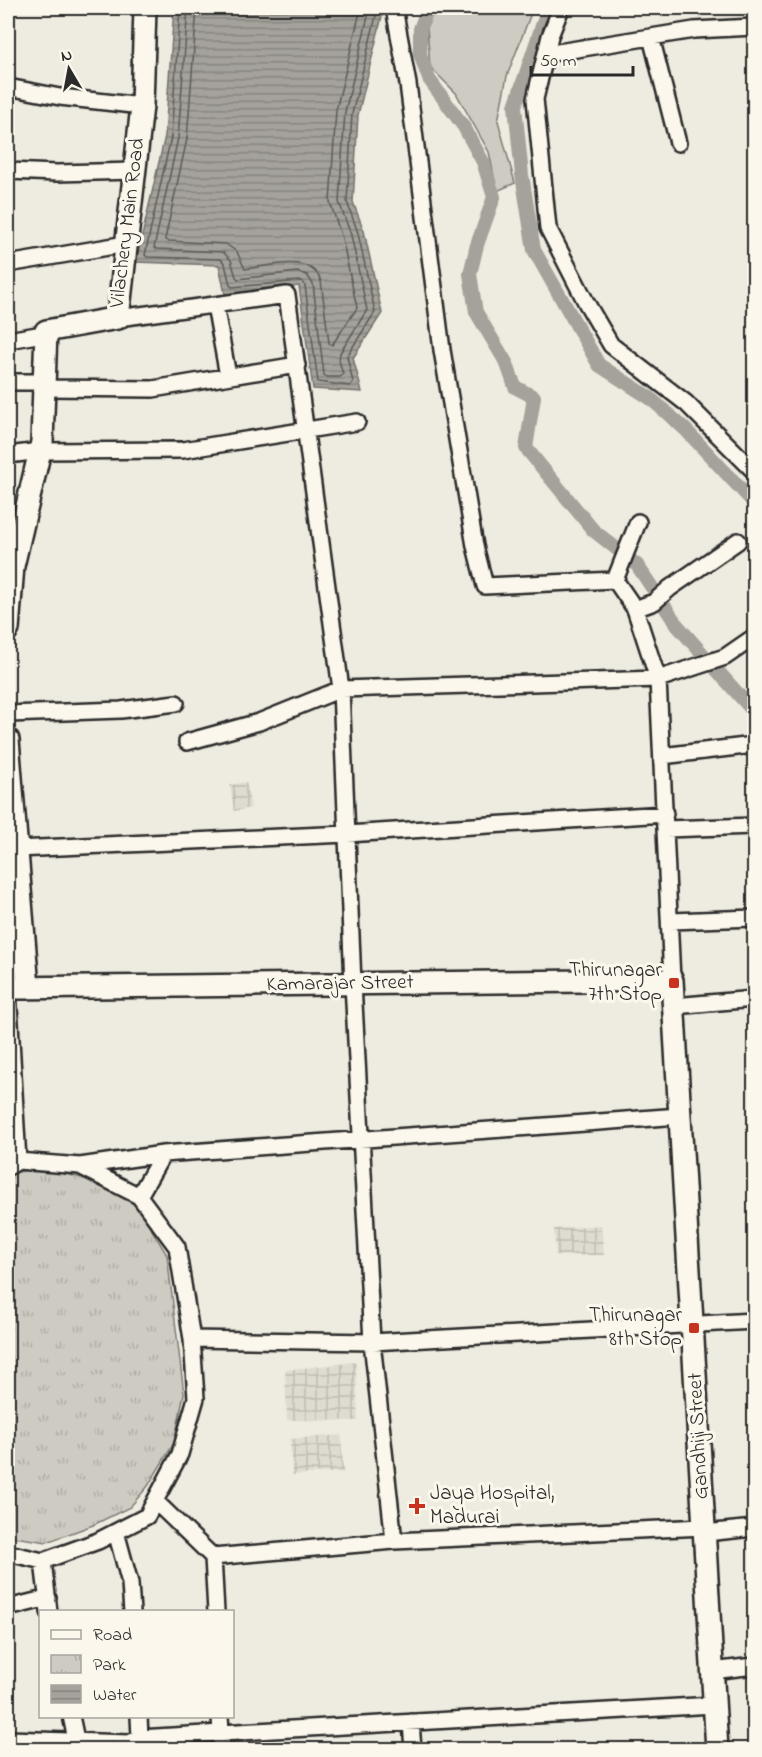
<svg xmlns="http://www.w3.org/2000/svg" width="762" height="1757" viewBox="0 0 762 1757" font-family="'Indie Flower',sans-serif">
<defs>
<pattern id="industrial-grid" width="8" height="8" patternUnits="userSpaceOnUse" patternTransform="scale(1.5)"><rect width="8" height="8" fill="#dedbd1"/><path d="M0 4h8M4 0v8" fill="none" stroke="#bfbcb4"/></pattern>
<pattern id="park-tufts" width="24" height="20" patternUnits="userSpaceOnUse" patternTransform="scale(1.5)"><rect width="24" height="20" fill="#cecbc2"/><path d="M3 7l-1-3M5 7V3M7 7l1-3M15 17l-1-3M17 17v-4M19 17l1-3" fill="none" stroke="#b1aea7"/></pattern>
<pattern id="water-rules" width="6" height="5" patternUnits="userSpaceOnUse" patternTransform="scale(1.5)"><rect width="6" height="5" fill="#a4a29a"/><path d="M0 2.5h6" fill="none" stroke="#86847e"/></pattern>
</defs>
<rect width="100%" height="100%" fill="#eeebe0"/>
<filter id="ink" filterUnits="userSpaceOnUse"><feTurbulence type="fractalNoise" baseFrequency=".0167" numOctaves="2"/><feDisplacementMap in="SourceGraphic" scale="12" xChannelSelector="R" yChannelSelector="G"/><feConvolveMatrix kernelMatrix="1 2 1 2 8 2 1 2 1" color-interpolation-filters="sRGB"/></filter>
<g filter="url(#ink)">
<!-- industrial -->
<path fill="url(#industrial-grid)" d="M246,782L251,808L234,811L230,785Z
M601,1225L604,1255L556,1256L554,1229Z
M356,1362L358,1421L287,1420L285,1370Z
M341,1435L343,1472L292,1475L290,1439Z"/>
<!-- grass -->
<path fill="#cecbc2" stroke="#7c7b76" stroke-width="1.5" d="M435,8H533L507,76L498,121L515,183L497,191L489,152L456,93L430,67L427,27Z"/>
<!-- park -->
<path fill="url(#park-tufts)" stroke="#7c7b76" stroke-width="1.5" d="M39,1168L100,1182L137,1205L167,1255L184,1394L174,1443L148,1486L130,1507L93,1525L47,1542L8,1536V1174Z"/>
<!-- water -->
<path fill="url(#water-rules)" stroke="#74726e" stroke-width="1.5" d="M174,8H384L358,115L353,202L364,231L382,313L353,358L362,392L313,389L299,286L225,294L219,265L136,262L165,136Z"/>
<g fill="none" stroke-linecap="round" stroke-linejoin="round">
<!-- shore -->
<path stroke="#5b5b57" stroke-width="1.5" d="M180,8L171,137L145,255L147,257L221,259L225,264L230,285L232,287L302,281L305,286L318,382L350,386L353,382L347,356L375,312L358,233L347,202L352,114L378,8
M188,8L178,138L154,248L157,249L223,252L231,260L236,277L238,279L297,272L307,275L313,284L324,375L327,377H340L343,375L339,360L340,353L367,310L351,235L339,202L345,112L370,8
M197,8L187,139L165,239L168,241L226,244L237,252L245,269C269,267 310,252 321,281L329,343L332,345L357,308L342,238L330,202L336,110L361,8"/>
<!-- canal -->
<path stroke="#a4a29a" stroke-width="14" d="M428,8L420,29V54L429,79L464,127L483,162L494,197L477,245L470,274L476,312L507,364L515,387L534,397L526,448L593,530L637,565L677,625L754,712
M548,8L515,106L522,175L534,250L599,365L650,398L685,429L754,503"/>
<!-- street casing -->
<g stroke="#2b2b2b" stroke-width="20">
<path id="street" d="M394,8L408,84L442,350L475,546L485,586L615,580L635,609L658,679L725,657L754,637
M561,8L550,36L535,99L548,228L587,304L611,345L686,403L754,471
M651,37L678,143
M546,54L694,30L754,27
M8,87L60,97L142,106
M8,171L57,173L134,171
M8,264L126,244
M215,305L228,376
M118,318L287,295L341,689L658,679L672,980
M8,340L37,335L46,331
M8,382H44
M44,388L153,389L297,365
M8,455L40,451L183,450L357,422
M615,580L638,522
M635,609L654,602L670,588L738,541
M8,714L121,710L176,703
M187,742L259,722L341,689L353,984L372,1342L394,1541L704,1527
M662,756L754,745
M666,829L754,826
M17,849L347,834L665,814
M671,921L754,918
M8,988L18,1161
M674,1006L754,999
M80,1166L163,1154
M8,1167L18,1161L80,1166L139,1196L177,1247L192,1339L196,1398L180,1454L147,1516L98,1541L43,1561L8,1553
M139,1196L163,1154L680,1116
M192,1339L372,1342L754,1321
M155,1501L213,1557
M116,1532L130,1583L132,1612
M705,1533L754,1528
M43,1561L49,1612
M8,1608L48,1598
M216,1612L213,1557L394,1541
M712,1671L754,1666
M71,1716L78,1749
M139,1716L140,1738
M220,1716L222,1750
M411,1722L413,1750
M8,1739L129,1743L140,1738L221,1733L714,1705"/>
</g>
<!-- secondary casing -->
<g stroke="#2b2b2b" stroke-width="26">
<path id="secondary" d="M8,629L13,566L42,442L46,331L118,318L142,106L145,8
M8,740L28,988
M8,988L672,980L717,1750"/>
</g>
<!-- street -->
<use href="#street" stroke="#fbf7ec" stroke-width="15"/>
<!-- secondary -->
<use href="#secondary" stroke="#fbf7ec" stroke-width="21"/>
</g>
</g>
<!-- markers -->
<g fill="#c8321e" stroke="#fbf7ec" stroke-width="2">
<rect x="668" y="977" width="12" height="12" rx="3"/>
<rect x="688" y="1322" width="12" height="12" rx="3"/>
<path d="M414 1497h6v6h6v6h-6v6h-6v-6h-6v-6h6z"/>
</g>
<g text-anchor="middle" dominant-baseline="central" stroke-width="6" stroke-linejoin="round" paint-order="stroke">
<!-- street labels -->
<g font-size="21" fill="#2b2b2b" stroke="#fbf7ec">
<text transform="translate(128 223) rotate(-83)">Vilachery Main Road</text>
<text transform="translate(340 984) rotate(-1)">Kamarajar Street</text>
<text transform="translate(699 1436) rotate(-93)">Gandhiji Street</text>
</g>
<!-- poi labels -->
<g font-size="21" fill="#2b2b2b" stroke="#fbf7ec" text-anchor="end">
<text x="662" y="971">Thirunagar<tspan x="662" dy="24">7th Stop</tspan></text>
<text x="682" y="1316">Thirunagar<tspan x="682" dy="24">8th Stop</tspan></text>
<text x="430" y="1494" text-anchor="start">Jaya Hospital,<tspan x="430" dy="24">Madurai</tspan></text>
</g>
</g>
<!-- margin -->
<rect width="762" height="1757" fill="none" stroke="#fbf7ec" stroke-width="30"/>
<rect x="15" y="15" width="732" height="1727" fill="none" stroke="#2b2b2b" stroke-width="2" filter="url(#ink)"/>
<!-- legend -->
<rect x="39" y="1610" width="195" height="108" fill="#fbf7ec" stroke="#a8a59f" stroke-width="1.5"/>
<rect x="51" y="1630" width="30" height="9" fill="#fbf7ec" stroke="#a8a59f" stroke-width="1.5"/>
<text x="93" y="1640" font-size="18" fill="#2b2b2b">Road</text>
<rect x="51" y="1655" width="30" height="18" fill="url(#park-tufts)" stroke="#a8a59f" stroke-width="1.5"/>
<text x="93" y="1670" font-size="18" fill="#2b2b2b">Park</text>
<rect x="51" y="1685" width="30" height="18" fill="url(#water-rules)" stroke="#a8a59f" stroke-width="1.5"/>
<text x="93" y="1700" font-size="18" fill="#2b2b2b">Water</text>
<!-- north arrow -->
<g transform="translate(69 69) rotate(350)" stroke="#fbf7ec" stroke-width="4.5" paint-order="stroke">
<path d="M0-4.5L10 22L0 15L-10 22Z" fill="#2b2b2b"/>
<text y="-9" font-size="16" font-weight="bold" text-anchor="middle" fill="#2b2b2b">N</text>
</g>
<!-- scale -->
<path d="M531 66v9h102v-9" fill="none" stroke="#2b2b2b" stroke-width="3"/>
<text x="540" y="66" font-size="18" fill="#2b2b2b" stroke="#fbf7ec" stroke-width="4.5" paint-order="stroke">50 m</text>
</svg>
